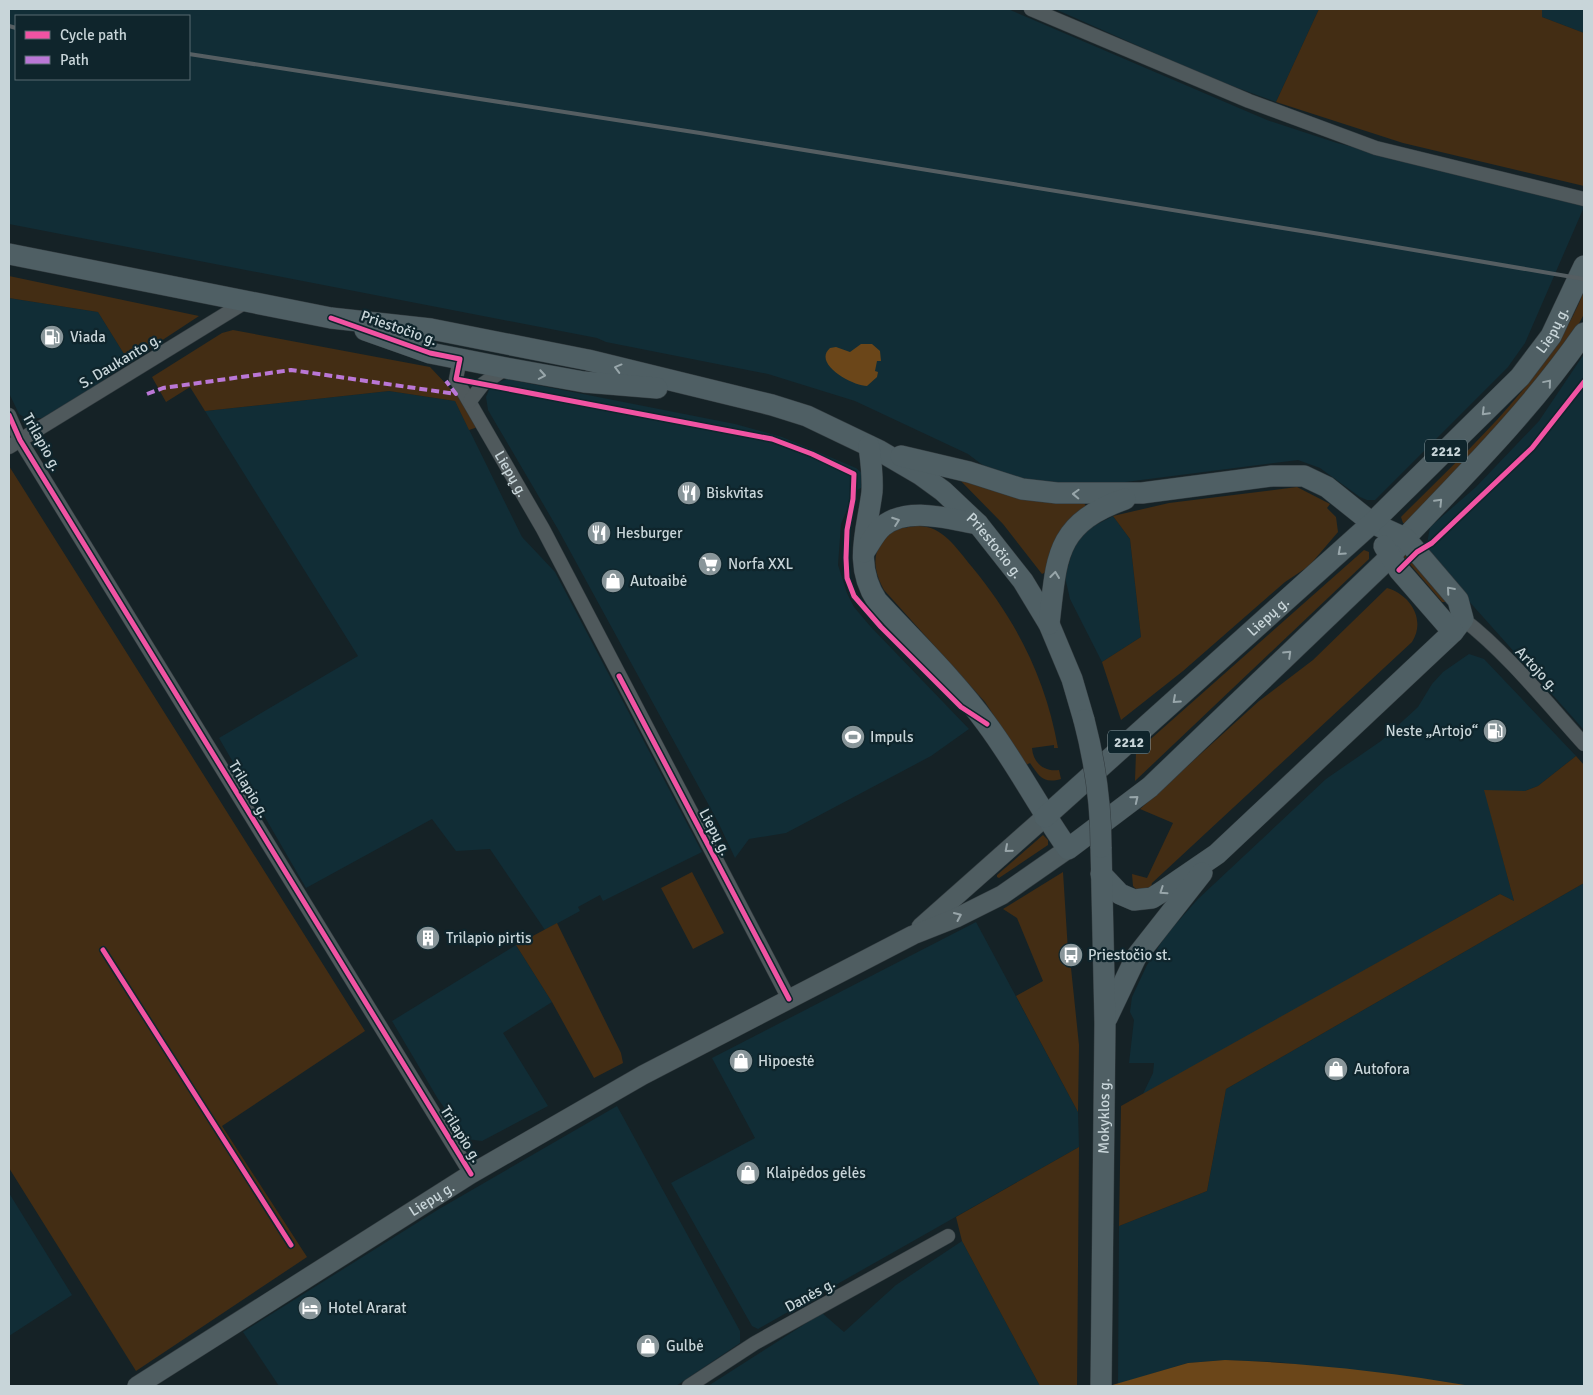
<svg xmlns="http://www.w3.org/2000/svg" width="1593" height="1395" viewBox="0 0 1593 1395" font-family="Signika,sans-serif">
<rect width="100%" height="100%" fill="#152226"/>
<!-- built -->
<path fill="#112d36" fill-rule="evenodd" d="M9,9H1008L1267,120L1337,143L1584,205V207L1525,343L1508,367L1375,500H1367L1360,497L1320,468L1298,460L1102,485L1033,484L988,469L968,454L855,401L768,374L606,342L597,338L9,224ZM16,16H189V79H16Z
M1055,9H1319L1276,102L1213,79Z
M1542,9H1584V33L1542,17Z
M9,298L98,312L129,362L85,393L42,418H26L19,414L9,393Z
M1584,354V730L1441,570L1431,557L1427,544L1430,527L1476,487L1539,421Z
M507,379L735,424L782,437L856,468L863,474L865,486L855,491L841,524L838,565L847,593L854,607L870,626L969,729L931,756L786,833L749,839L735,858L718,822L559,531L488,410L486,397L491,385Z
M389,391L455,401L522,537L555,572L702,852L603,901L600,895L578,907L580,911L545,930L490,849L456,851L432,819L306,888L219,738L358,656L205,411Z
M1113,516L1130,539L1141,637L1102,662L1070,599L1065,577L1075,543L1092,527Z
M1469,654L1484,659L1576,756L1538,786L1525,791H1485L1514,901L1500,894L1142,1096L1153,1073L1154,1063H1129L1134,1020L1130,1012L1132,997L1147,965L1166,935L1198,899L1326,779L1381,741L1418,707L1432,684L1443,672Z
M1584,883V1386H1471L1277,1362L1225,1360L1188,1363L1118,1384L1119,1226L1207,1191L1226,1089Z
M976,922L1078,1112L1079,1147L758,1329L752,1326L671,1183L755,1138L712,1058Z
M516,945L552,1002L503,1033L548,1106L482,1141L467,1139L438,1099L392,1021Z
M617,1106L740,1331V1343L676,1386H279L243,1332L439,1209Z
M9,1193L72,1295L9,1336Z
M962,1241L1040,1386H708L822,1313L844,1332L896,1285Z"/>
<!-- green -->
<path fill="#432d14" d="M1319,9H1542V17L1584,33V186L1403,143L1276,102Z
M9,276L199,316L129,362L98,312L9,298Z
M1584,291V314L1572,337L1532,391L1408,523H1403L1401,517C1465,452 1551,377 1584,291Z
M233,330L430,367L465,404L478,427L469,430L455,401L389,391L205,411L190,387L166,402L152,377L222,333Z
M9,466L365,1031L222,1126L307,1257L136,1371L9,1168Z
M957,477L1083,502L1086,506C1062,524 1049,542 1046,572L1042,574L1003,524Z
M1297,487L1330,504L1327,508L1336,517L1338,532L1309,566L1285,582L1183,671L1121,720L1102,662L1141,637L1130,539L1113,516L1169,503Z
M904,525L905,528C938,519 953,544 972,567C1016,620 1046,679 1058,748H1054V745L1032,748C1033,763 1044,772 1059,770L1061,779C1043,784 1039,776 1030,763L1026,765L985,702L884,590C868,561 874,540 904,525Z
M1364,550L1369,552V559L1135,781L1136,752Z
M1407,554L1446,602H1442L1402,555Z
M1387,588C1411,595 1426,620 1412,642L1152,883L1151,887L1138,891L1133,886L1132,874L1147,878L1173,823L1140,809L1259,701L1313,660Z
M1576,756L1584,765V883L1226,1089L1207,1191L1119,1226L1121,1106L1500,894L1514,901L1484,790L1525,791L1538,786Z
M1043,835L1048,840V845L999,878L997,877V875Z
M692,872L724,933L693,949L661,888Z
M1063,872L1068,951L1066,952V967L1071,968L1079,1045L1078,1112L1016,996L1043,981L1017,918L1003,909Z
M557,923L621,1053L623,1063L594,1078L552,1002L516,945Z
M1079,1147L1077,1386H1040L962,1241L956,1217Z"/>
<!-- water -->
<path fill="#6b4619" d="M861,344H872L880,351L881,361H877L875,371L878,372L877,377L867,386C853,386 812,364 830,348L836,347L850,352Z
M1225,1360C1307,1363 1390,1372 1471,1386H1109L1188,1363Z"/>
<g fill="none" stroke-linecap="round" stroke-linejoin="round">
<!-- street casing -->
<g stroke="#323b3f" stroke-width="15">
<g id="street">
<path d="M1031,9L1249,101L1376,148L1584,199"/>
<path id="s1" d="M460,359L456,379L543,529L789,999"/>
<path d="M470,401L483,384L506,368"/>
<path d="M9,415L20,440L471,1174"/>
<path d="M9,447L247,301"/>
<path d="M1463,619C1508,654 1546,702 1584,744"/>
<path d="M689,1386L755,1343L948,1236"/>
</g>
</g>
<!-- secondary casing -->
<g stroke="#323b3f" stroke-width="20">
<g id="secondary">
<path d="M921,927L1045,817"/>
<path id="s2" d="M137,1386L471,1174L643,1075L913,935L956,918L1002,895L1068,849"/>
</g>
</g>
<!-- primary casing -->
<g stroke="#323b3f" stroke-width="22">
<g id="primary">
<path id="s3" d="M9,254L331,318L431,329L588,360L772,405L807,416L880,451L921,475L943,491L978,524L1023,581L1049,624L1072,679L1084,720"/>
<path d="M365,330L430,353L506,368L584,382L657,388"/>
<path d="M869,446C871,461 873,477 872,492C867,532 853,564 877,601C914,641 954,679 986,723C1016,763 1039,808 1068,849L1150,787L1390,557L1405,538C1468,472 1532,408 1584,333"/>
<path d="M901,456L969,472L1022,489L1057,493H1142L1272,476H1304L1327,487L1372,523L1405,538L1458,600L1463,619L1453,632L1217,854L1160,893L1152,898L1134,900L1120,894L1101,874"/>
<path d="M1384,546L1399,570L1453,632"/>
<path d="M864,552C870,544 875,532 883,526C908,506 949,519 978,524"/>
<path d="M1049,624C1057,558 1054,524 1125,499"/>
<path id="s4" d="M1045,817L1372,523L1520,377L1551,336L1584,266"/>
<path d="M1107,1018L1136,957L1202,873"/>
<path id="s5" d="M1101,1386L1105,1023L1101,847"/>
</g>
</g>
<!-- street -->
<use href="#street" stroke="#4f595c" stroke-width="14"/>
<!-- secondary -->
<use href="#secondary" stroke="#4f5d61" stroke-width="19"/>
<!-- primary -->
<use href="#primary" stroke="#4f5f64" stroke-width="21"/>
<!-- rail -->
<path stroke="#555e62" stroke-width="4" d="M9,26L16,28
M189,54L700,133L1320,234L1584,279"/>
<!-- primary-bridge casing -->
<g stroke="#323b3f" stroke-width="22" stroke-linecap="butt">
<path id="primary-bridge" d="M1084,720C1095,762 1101,803 1101,847"/>
</g>
<!-- primary-bridge -->
<use href="#primary-bridge" stroke="#4f5f64" stroke-width="21"/>
<!-- quiet -->
<path stroke="#ba77d6" stroke-width="4" stroke-dasharray="8 4" stroke-linecap="butt" d="M147,394L163,388L291,370L456,394L446,381"/>
<!-- cycleway casing -->
<g stroke="#0f252c" stroke-width="8">
<path id="cycleway" d="M331,318L430,353L460,359L456,379L772,439L812,454L854,474L853,499L847,530L846,558L847,578L854,596L881,627L961,707L987,724
M9,415L20,440L471,1174
M1399,570L1417,552L1432,543L1532,448L1584,382
M619,676L789,999
M103,950L291,1245"/>
</g>
<!-- cycleway -->
<use href="#cycleway" stroke="#f153a3" stroke-width="5"/>
</g>
<!-- one-way arrows -->
<defs><path id="oneway-chevron" d="M-2-3.5L2.5 0L-2 3.5" fill="none" stroke-width="1.6" stroke-linecap="round" stroke-linejoin="round" transform="scale(1.25)"/></defs>
<g stroke="#98a6aa">
<use href="#oneway-chevron" transform="translate(618 368) rotate(-165)"/>
<use href="#oneway-chevron" transform="translate(542 375) rotate(10)"/>
<use href="#oneway-chevron" transform="translate(1548 383) rotate(-50)"/>
<use href="#oneway-chevron" transform="translate(1485 412) rotate(135)"/>
<use href="#oneway-chevron" transform="translate(1076 494) rotate(-178)"/>
<use href="#oneway-chevron" transform="translate(1439 502) rotate(-46)"/>
<use href="#oneway-chevron" transform="translate(896 521) rotate(-20)"/>
<use href="#oneway-chevron" transform="translate(1341 552) rotate(138)"/>
<use href="#oneway-chevron" transform="translate(1055 575) rotate(-83)"/>
<use href="#oneway-chevron" transform="translate(1450 590) rotate(-131)"/>
<use href="#oneway-chevron" transform="translate(1288 654) rotate(-44)"/>
<use href="#oneway-chevron" transform="translate(1176 700) rotate(138)"/>
<use href="#oneway-chevron" transform="translate(1135 799) rotate(-39)"/>
<use href="#oneway-chevron" transform="translate(1163 891) rotate(146)"/>
</g>
<g stroke="#98a5a9">
<use href="#oneway-chevron" transform="translate(1008 849) rotate(139)"/>
<use href="#oneway-chevron" transform="translate(958 916) rotate(-24)"/>
</g>
<!-- icons -->
<defs>
<g id="fuel-disc" transform="scale(1.25)"><circle r="9.5" fill="#89969a" stroke="#0f252c"/><path d="M-5.5-6h7V0h2V4h1.3V-2.5L3-4.5l.8-.8L6-3V5H2.5V1h-1V6h-7ZM-4.2-4.7v3.2H.2V-4.7Z" fill="#fff"/></g>
<g id="restaurant-disc" transform="scale(1.25)"><circle r="9.5" fill="#89969a" stroke="#0f252c"/><path d="M-5-6h1v4h1v-4h1v4h1v-4h1v5L-1.5 .5V6h-2V.5L-5-1ZM5-6V6H3V1.5H1.5Q1.5-4 5-6Z" fill="#fff"/></g>
<g id="supermarket-disc" transform="scale(1.25)"><circle r="9.5" fill="#89969a" stroke="#0f252c"/><path d="M-6-5.5h2.5l.6 2H6L4.5 2H-2.5L-4.4-4H-6ZM-1.5 3.2a1.3 1.3 0 1 0 .1 0ZM3 3.2a1.3 1.3 0 1 0 .1 0Z" fill="#fff"/></g>
<g id="shop-disc" transform="scale(1.25)"><circle r="9.5" fill="#89969a" stroke="#0f252c"/><path d="M-5-2.5h2.3a2.7 3.5 0 0 1 5.4 0H5L5.5 6h-11ZM-1.5-2.5h3a1.5 2.3 0 0 0-3 0Z" fill="#fff"/></g>
<g id="stadium-disc" transform="scale(1.25)"><circle r="9.5" fill="#89969a" stroke="#0f252c"/><path d="M0-5a6.5 5 0 1 0 0 10a6.5 5 0 1 0 0-10ZM-3.5-1.8h7v3.6h-7Z" fill="#fff"/></g>
<g id="building-disc" transform="scale(1.25)"><circle r="9.5" fill="#89969a" stroke="#0f252c"/><path d="M-4-6H4V6H1V3H-1V6H-4ZM-2.5-4.3h1.7v1.8h-1.7ZM.8-4.3h1.7v1.8H.8ZM-2.5-1h1.7V.8h-1.7ZM.8-1h1.7V.8H.8Z" fill="#fff"/></g>
<g id="bus-disc" transform="scale(1.25)"><circle r="9.5" fill="#89969a" stroke="#0f252c"/><path d="M-5-6H5V4H4V6H2V4H-2V6H-4V4H-5ZM-3.5-4V0h7V-4ZM-3.5 1.2v1.5H-2V1.2ZM2 1.2v1.5H3.5V1.2Z" fill="#fff"/></g>
<g id="hotel-disc" transform="scale(1.25)"><circle r="9.5" fill="#89969a" stroke="#0f252c"/><path d="M-6-4.5h1.5V1H6V5H4.5V3h-9V5H-6ZM-4 0a1.8 1.8 0 1 1 3.6 0ZM.5 0V-2.5h3Q6-2.5 6 0Z" fill="#fff"/></g>
</defs>
<g fill-rule="evenodd">
<use href="#fuel-disc" x="52" y="337"/>
<use href="#restaurant-disc" x="689" y="493"/>
<use href="#restaurant-disc" x="599" y="533"/>
<use href="#supermarket-disc" x="710" y="564"/>
<use href="#shop-disc" x="613" y="581"/>
<use href="#fuel-disc" x="1495" y="731"/>
<use href="#stadium-disc" x="853" y="737"/>
<use href="#building-disc" x="428" y="938"/>
<use href="#bus-disc" x="1071" y="955"/>
<use href="#shop-disc" x="741" y="1061"/>
<use href="#shop-disc" x="1336" y="1069"/>
<use href="#shop-disc" x="748" y="1173"/>
<use href="#hotel-disc" x="310" y="1308"/>
<use href="#shop-disc" x="648" y="1346"/>
</g>
<g text-anchor="middle" dominant-baseline="central" stroke-width="4.5" stroke-linejoin="round" paint-order="stroke">
<!-- shield labels -->
<g fill="#0f252c" stroke="#90a0a5" stroke-width="1">
<rect x="1425" y="439.5" width="42" height="23" rx="4"/>
<rect x="1108" y="730.5" width="42" height="23" rx="4"/>
</g>
<g font-size="14" font-weight="bold" fill="#c8d5d9">
<text x="1446" y="451">2212</text>
<text x="1129" y="742">2212</text>
</g>
<!-- street labels -->
<g font-size="15" fill="#c8d5d9" stroke="#0f252c">
<text transform="translate(399 328) rotate(19)">Priestočio g.</text>
<text stroke="none"><textPath href="#s4" startOffset="705">Liepų g.</textPath></text>
<text transform="translate(120 361) rotate(-31)">S. Daukanto g.</text>
<text transform="translate(42 442) rotate(61)">Trilapio g.</text>
<text stroke="none"><textPath href="#s1" startOffset="130">Liepų g.</textPath></text>
<text stroke="none"><textPath href="#s3" startOffset="1046">Priestočio g.</textPath></text>
<text stroke="none"><textPath href="#s4" startOffset="300">Liepų g.</textPath></text>
<text transform="translate(1537 669) rotate(47)">Artojo g.</text>
<text transform="translate(249 789) rotate(59)">Trilapio g.</text>
<text transform="translate(715 832) rotate(62)">Liepų g.</text>
<text stroke="none"><textPath href="#s5" startOffset="270">Mokyklos g.</textPath></text>
<text transform="translate(461 1134) rotate(58)">Trilapio g.</text>
<text stroke="none"><textPath href="#s2" startOffset="349">Liepų g.</textPath></text>
<text transform="translate(810 1295) rotate(-29)">Danės g.</text>
</g>
<!-- poi labels -->
<g font-size="15" fill="#c8d5d9" stroke="#0f252c" text-anchor="start">
<text x="70" y="337">Viada</text>
<text x="706" y="493">Biskvitas</text>
<text x="616" y="533">Hesburger</text>
<text x="728" y="564">Norfa XXL</text>
<text x="630" y="581">Autoaibė</text>
<text x="1478" y="731" text-anchor="end">Neste „Artojo“</text>
<text x="870" y="737">Impuls</text>
<text x="446" y="938">Trilapio pirtis</text>
<text x="1088" y="955">Priestočio st.</text>
<text x="758" y="1061">Hipoestė</text>
<text x="1354" y="1069">Autofora</text>
<text x="766" y="1173">Klaipėdos gėlės</text>
<text x="328" y="1308">Hotel Ararat</text>
<text x="666" y="1346">Gulbė</text>
</g>
</g>
<!-- border -->
<rect width="1593" height="1395" fill="none" stroke="#c8d5d9" stroke-width="20"/>
<!-- legend -->
<rect x="15" y="15" width="175" height="65" fill="#0f252c" stroke="#596b71"/>
<rect x="25" y="31" width="25" height="8" fill="#f153a3" stroke="#596b71"/>
<text x="60" y="40" font-size="15" fill="#c8d5d9">Cycle path</text>
<rect x="25" y="56" width="25" height="8" fill="#ba77d6" stroke="#596b71"/>
<text x="60" y="65" font-size="15" fill="#c8d5d9">Path</text>
</svg>
